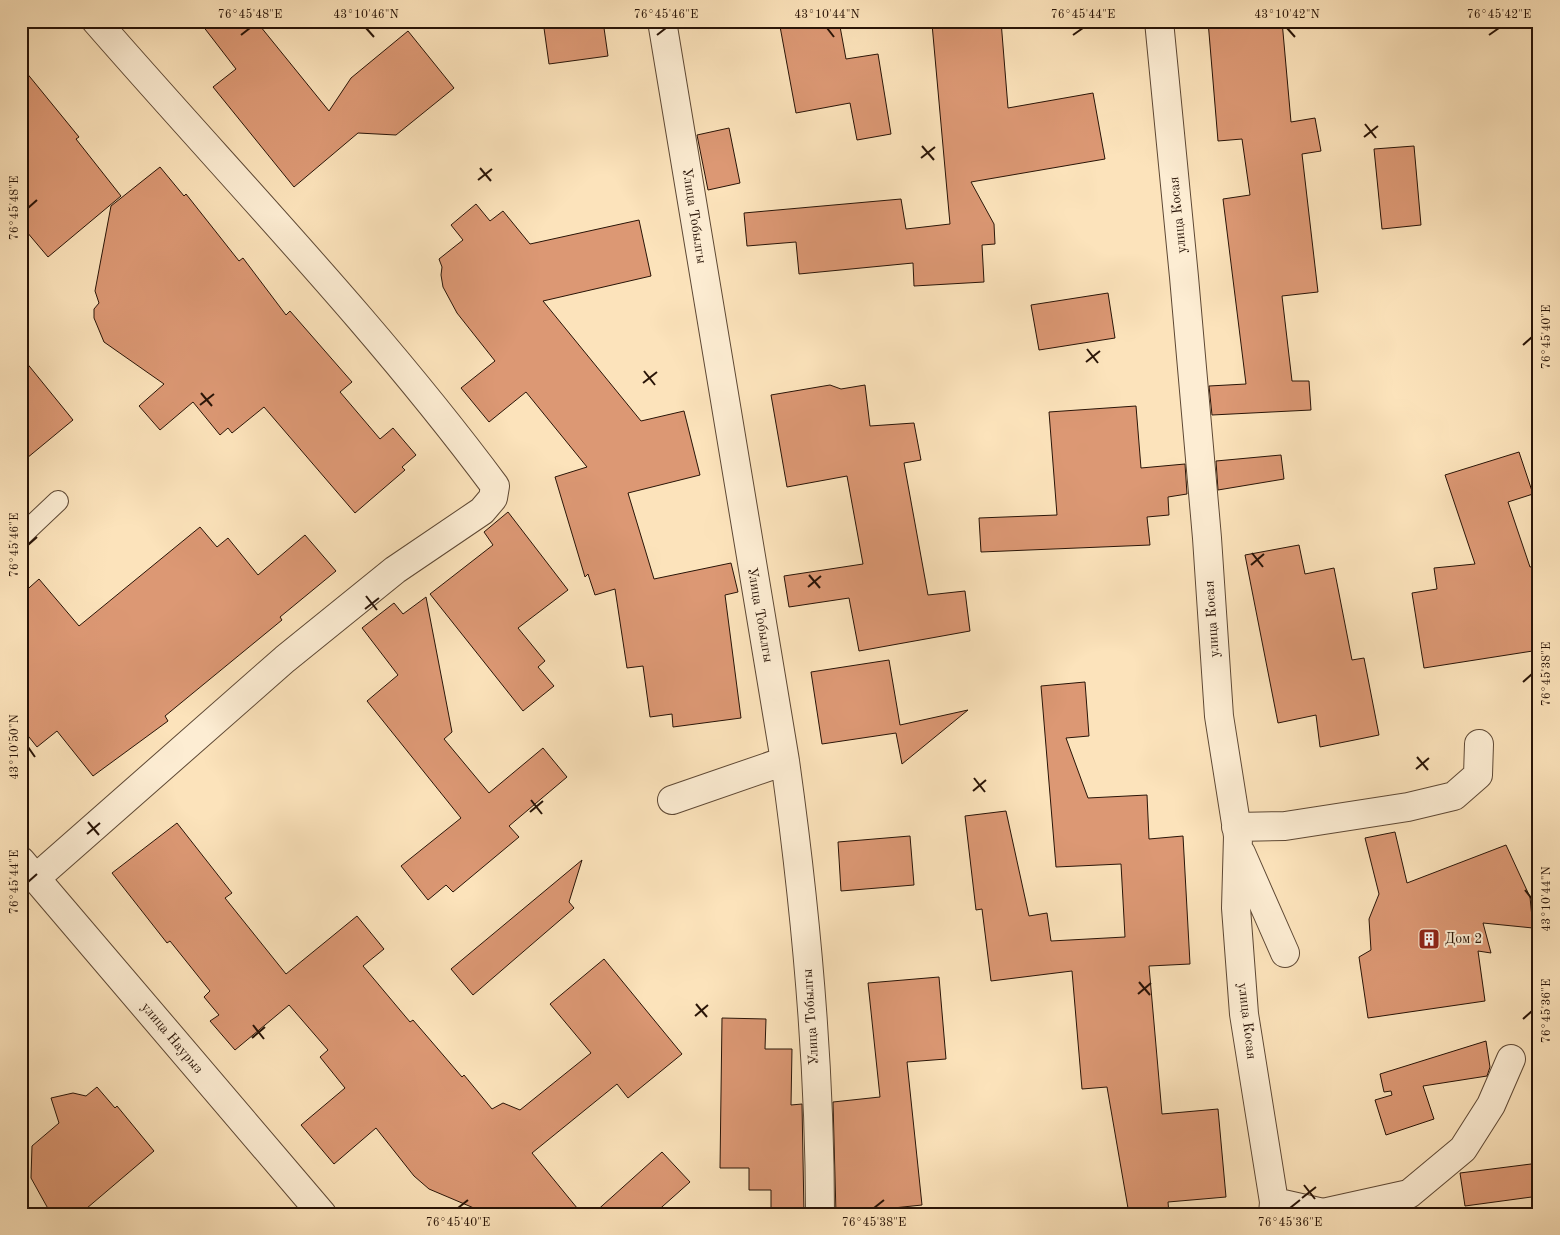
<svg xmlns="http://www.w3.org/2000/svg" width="1560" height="1235" viewBox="0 0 1560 1235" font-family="'Old Standard TT',serif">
<rect width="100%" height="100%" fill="#fce3bb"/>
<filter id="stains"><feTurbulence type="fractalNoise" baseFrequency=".004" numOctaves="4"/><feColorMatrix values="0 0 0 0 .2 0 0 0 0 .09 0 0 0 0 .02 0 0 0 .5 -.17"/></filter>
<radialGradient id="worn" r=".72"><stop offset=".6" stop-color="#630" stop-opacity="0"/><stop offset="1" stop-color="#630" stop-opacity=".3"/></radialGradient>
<!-- building -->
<path fill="#dc9874" stroke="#291407" d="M199,21H256L329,111L351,78L408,31L454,88L396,135L358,133L294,187L213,87L236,69Z
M543,21H603L608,56L549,64Z
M779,21H839L846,59L878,54L891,134L857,140L850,103L796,113Z
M966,21H1001L1008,108L1093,93L1105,159L971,182L994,224L995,244L982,245L984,282L914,286L913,263L799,274L796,242L747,246L744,213L901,199L906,229L950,224L932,24Z
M1208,21H1282L1291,122L1315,118L1321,151L1302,154L1318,292L1282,296L1292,381H1309L1311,410L1212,415L1209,386L1246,384L1223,199L1250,195L1242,139L1218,141Z
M21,66L79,137L76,139L121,196L48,257L21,225Z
M729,128L740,183L708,190L697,135Z
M1414,146L1421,225L1382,229L1374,149Z
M160,167L184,196L186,194L239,261L243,258L286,315L290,311L352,382L340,392L380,439L393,428L416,455L402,467L405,470L355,513L264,407L232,433L228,428L220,435L193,402L160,430L139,406L164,384L104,342L94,318V309L99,303L95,291L111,206Z
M476,204L490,221L503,211L530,244L639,220L651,276L543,301L641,421L684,411L700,475L628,493L654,579L731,563L738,592L725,595L741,718L673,727L672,714L650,717L643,666L627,668L615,589L595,595L588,574L585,577L555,477L587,467L526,392L489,422L461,388L495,361L457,313L443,287L441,275L442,267L439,259L463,240L451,225Z
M1108,293L1115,338L1039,350L1031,305Z
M21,356L73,420L21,463Z
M830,385L841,389L865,385L870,426L914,423L921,460L904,463L928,595L965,591L970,631L859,651L849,598L789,607L784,576L863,564L847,476L787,487L771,395Z
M1136,406L1141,468L1185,464L1187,494L1168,497L1169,515L1147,517L1150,545L981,552L979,518L1057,515L1049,412Z
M1519,452L1533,494L1508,502L1530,567L1539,566V650L1424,668L1412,593L1437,589L1434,568L1475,564L1445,475Z
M1281,455L1284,479L1218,490L1216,461Z
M508,512L568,590L518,628L545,661L538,667L554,686L523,711L430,594L493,545L484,532Z
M200,527L217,547L228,538L258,575L305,535L336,571L280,617L282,620L165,716L168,721L93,776L57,731L37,747L21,727V595L39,579L79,626Z
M1299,545L1305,574L1334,568L1352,660L1364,658L1379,735L1320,747L1316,715L1278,723L1245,555Z
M426,597L452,732L444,739L489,793L543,748L567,777L509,826L519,837L453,892L446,885L428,900L401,866L461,818L367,701L398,675L362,628L394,603L403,614Z
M889,660L900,725L968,710L902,764L896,733L822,744L811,672Z
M1085,682L1089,736L1066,738L1088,798L1147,795L1149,839L1183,836L1190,964L1149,966L1162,1114L1218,1109L1226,1197L1168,1202L1169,1214H1129L1107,1087L1082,1089L1072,971L991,981L982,909L976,910L965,816L1006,811L1029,916L1047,913L1051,941L1125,937L1121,864L1056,867L1041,686Z
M177,823L232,893L225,898L286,974L357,916L384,949L363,966L410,1022L413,1020L462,1077L464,1075L492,1109L503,1103L520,1110L591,1053L550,1004L604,959L682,1054L628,1098L617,1084L532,1153L582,1214H488L429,1189L414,1176L376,1128L334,1164L301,1125L345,1088L320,1057L328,1050L289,1005L235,1050L210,1021L219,1015L204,997L210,991L170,941L167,943L112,873Z
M1395,832L1407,883L1506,845L1530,897L1533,928L1483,923L1491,953L1478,951L1485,1001L1368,1018L1359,957L1371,950L1369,919L1379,894L1365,838Z
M910,836L914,885L841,891L838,842Z
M582,860L569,902L574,908L473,995L451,969Z
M939,977L946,1059L907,1062L922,1205L836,1214L833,1102L880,1097L868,983Z
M722,1018L766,1019L765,1049H792L791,1105L802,1104L804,1214H771V1190H749V1168H720Z
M1486,1041L1490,1067L1487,1076L1423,1086L1434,1119L1386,1135L1375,1100L1392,1095L1391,1091L1384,1092L1380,1074Z
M97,1087L115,1108L117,1106L154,1151L80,1214H51L31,1178L32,1146L59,1123L51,1098L73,1093L86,1096Z
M662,1152L690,1182L654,1214H593Z
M1539,1163V1196L1465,1206L1460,1173Z"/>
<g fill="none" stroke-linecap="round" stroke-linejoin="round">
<!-- service casing -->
<g stroke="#5e4834" stroke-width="22">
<path id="service" d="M21,536L58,501"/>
</g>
<!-- minor casing -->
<g stroke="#5e4834" stroke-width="30">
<path id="minor" d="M662,21L785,761C806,911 820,1062 820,1214
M1159,21L1184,277L1207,538L1219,716L1238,836L1236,908L1244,1014L1274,1202L1273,1214
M672,800L785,761
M1236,827L1285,826L1408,807L1454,796L1478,775L1479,744
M1241,853L1285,953
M36,878L285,659L395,570L482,511L493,498L495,486C373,322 230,175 96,21
M1274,1202L1323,1213L1409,1194L1463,1149L1491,1105L1511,1059"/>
</g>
<!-- tertiary casing -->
<g stroke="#5e4834" stroke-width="30">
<path id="tertiary" d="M21,861L322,1214"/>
</g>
<!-- service -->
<use href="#service" stroke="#fdedd3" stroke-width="20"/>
<!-- minor -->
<use href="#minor" stroke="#fdedd3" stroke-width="28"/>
<!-- tertiary -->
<use href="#tertiary" stroke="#fdedd3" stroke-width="28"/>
</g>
<!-- ticks -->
<path fill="none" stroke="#291407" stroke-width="2" d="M366,28L374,37M827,28L834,37M1287,28L1295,37M241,35L250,28M657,35L666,28M1073,35L1083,28M1489,35L1499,28M1365,124L1376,138M1364,137L1378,126M922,146L934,160M921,158L935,147M480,168L491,181M478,180L492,169M28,208L37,200M1523,345L1532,337M1087,349L1098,363M1086,362L1100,351M644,371L655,385M643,383L657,372M201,393L212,406M200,405L214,394M28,545L37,537M1252,553L1263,567M1251,565L1264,554M809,575L820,588M808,587L821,576M366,596L377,610M365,609L379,598M1523,682L1532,674M28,747L35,757M1417,757L1428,770M1416,769L1429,758M974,778L985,792M973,791L986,780M531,800L542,814M530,812L543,801M88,822L99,835M87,834L100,823M28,882L37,874M1525,890L1532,899M1139,982L1150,995M1138,994L1151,983M696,1004L707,1017M695,1016L708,1005M1523,1019L1532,1011M253,1025L264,1039M252,1038L265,1027M1304,1185L1315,1199M1302,1198L1316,1187M458,1208L468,1200M874,1208L884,1200M1290,1208L1300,1200"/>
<!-- icons -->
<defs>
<g id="building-square" transform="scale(1.125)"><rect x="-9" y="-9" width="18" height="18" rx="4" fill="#8f2418" stroke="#fdedd3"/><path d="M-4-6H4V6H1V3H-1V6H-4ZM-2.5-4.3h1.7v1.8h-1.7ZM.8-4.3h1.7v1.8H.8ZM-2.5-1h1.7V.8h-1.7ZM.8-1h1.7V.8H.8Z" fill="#fff"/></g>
</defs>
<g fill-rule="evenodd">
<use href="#building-square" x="1429" y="939"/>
</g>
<g text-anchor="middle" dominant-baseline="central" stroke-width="4" stroke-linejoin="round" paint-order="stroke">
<!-- street labels -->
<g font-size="14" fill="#291407" stroke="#fdedd3">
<text transform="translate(1178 215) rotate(-96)">улица Косая</text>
<text transform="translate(694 216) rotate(81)">Улица Тобылгы</text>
<text transform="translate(760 615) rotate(80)">Улица Тобылгы</text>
<text transform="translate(1212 619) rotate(-94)">улица Косая</text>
<text transform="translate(811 1017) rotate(-94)">Улица Тобылгы</text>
<text transform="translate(1247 1021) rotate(83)">улица Косая</text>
<text transform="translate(172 1038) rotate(50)">улица Наурыз</text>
</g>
<!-- poi labels -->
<g font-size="14" fill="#291407" stroke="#fdedd3" text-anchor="start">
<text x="1445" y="939">Дом 2</text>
</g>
</g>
<!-- margin -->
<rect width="1560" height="1235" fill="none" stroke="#fce3bb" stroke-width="55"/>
<rect x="28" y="28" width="1504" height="1180" fill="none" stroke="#291407" stroke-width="2"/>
<g font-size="12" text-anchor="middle" fill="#291407">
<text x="250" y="18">76°45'48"E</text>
<text x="366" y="18">43°10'46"N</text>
<text x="666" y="18">76°45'46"E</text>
<text x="827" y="18">43°10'44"N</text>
<text x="1083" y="18">76°45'44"E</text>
<text x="1287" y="18">43°10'42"N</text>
<text x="1499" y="18">76°45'42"E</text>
<text transform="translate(14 208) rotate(-90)" y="4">76°45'48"E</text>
<text transform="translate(1546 337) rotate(-90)" y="4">76°45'40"E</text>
<text transform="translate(14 545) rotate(-90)" y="4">76°45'46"E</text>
<text transform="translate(1546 674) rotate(-90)" y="4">76°45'38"E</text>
<text transform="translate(14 747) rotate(-90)" y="4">43°10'50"N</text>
<text transform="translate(14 882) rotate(-90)" y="4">76°45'44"E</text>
<text transform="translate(1546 899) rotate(-90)" y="4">43°10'44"N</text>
<text transform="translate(1546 1011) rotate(-90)" y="4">76°45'36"E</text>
<text x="458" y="1226">76°45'40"E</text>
<text x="874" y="1226">76°45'38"E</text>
<text x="1290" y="1226">76°45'36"E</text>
</g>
<rect width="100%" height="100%" filter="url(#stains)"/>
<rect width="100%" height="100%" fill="url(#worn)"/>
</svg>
